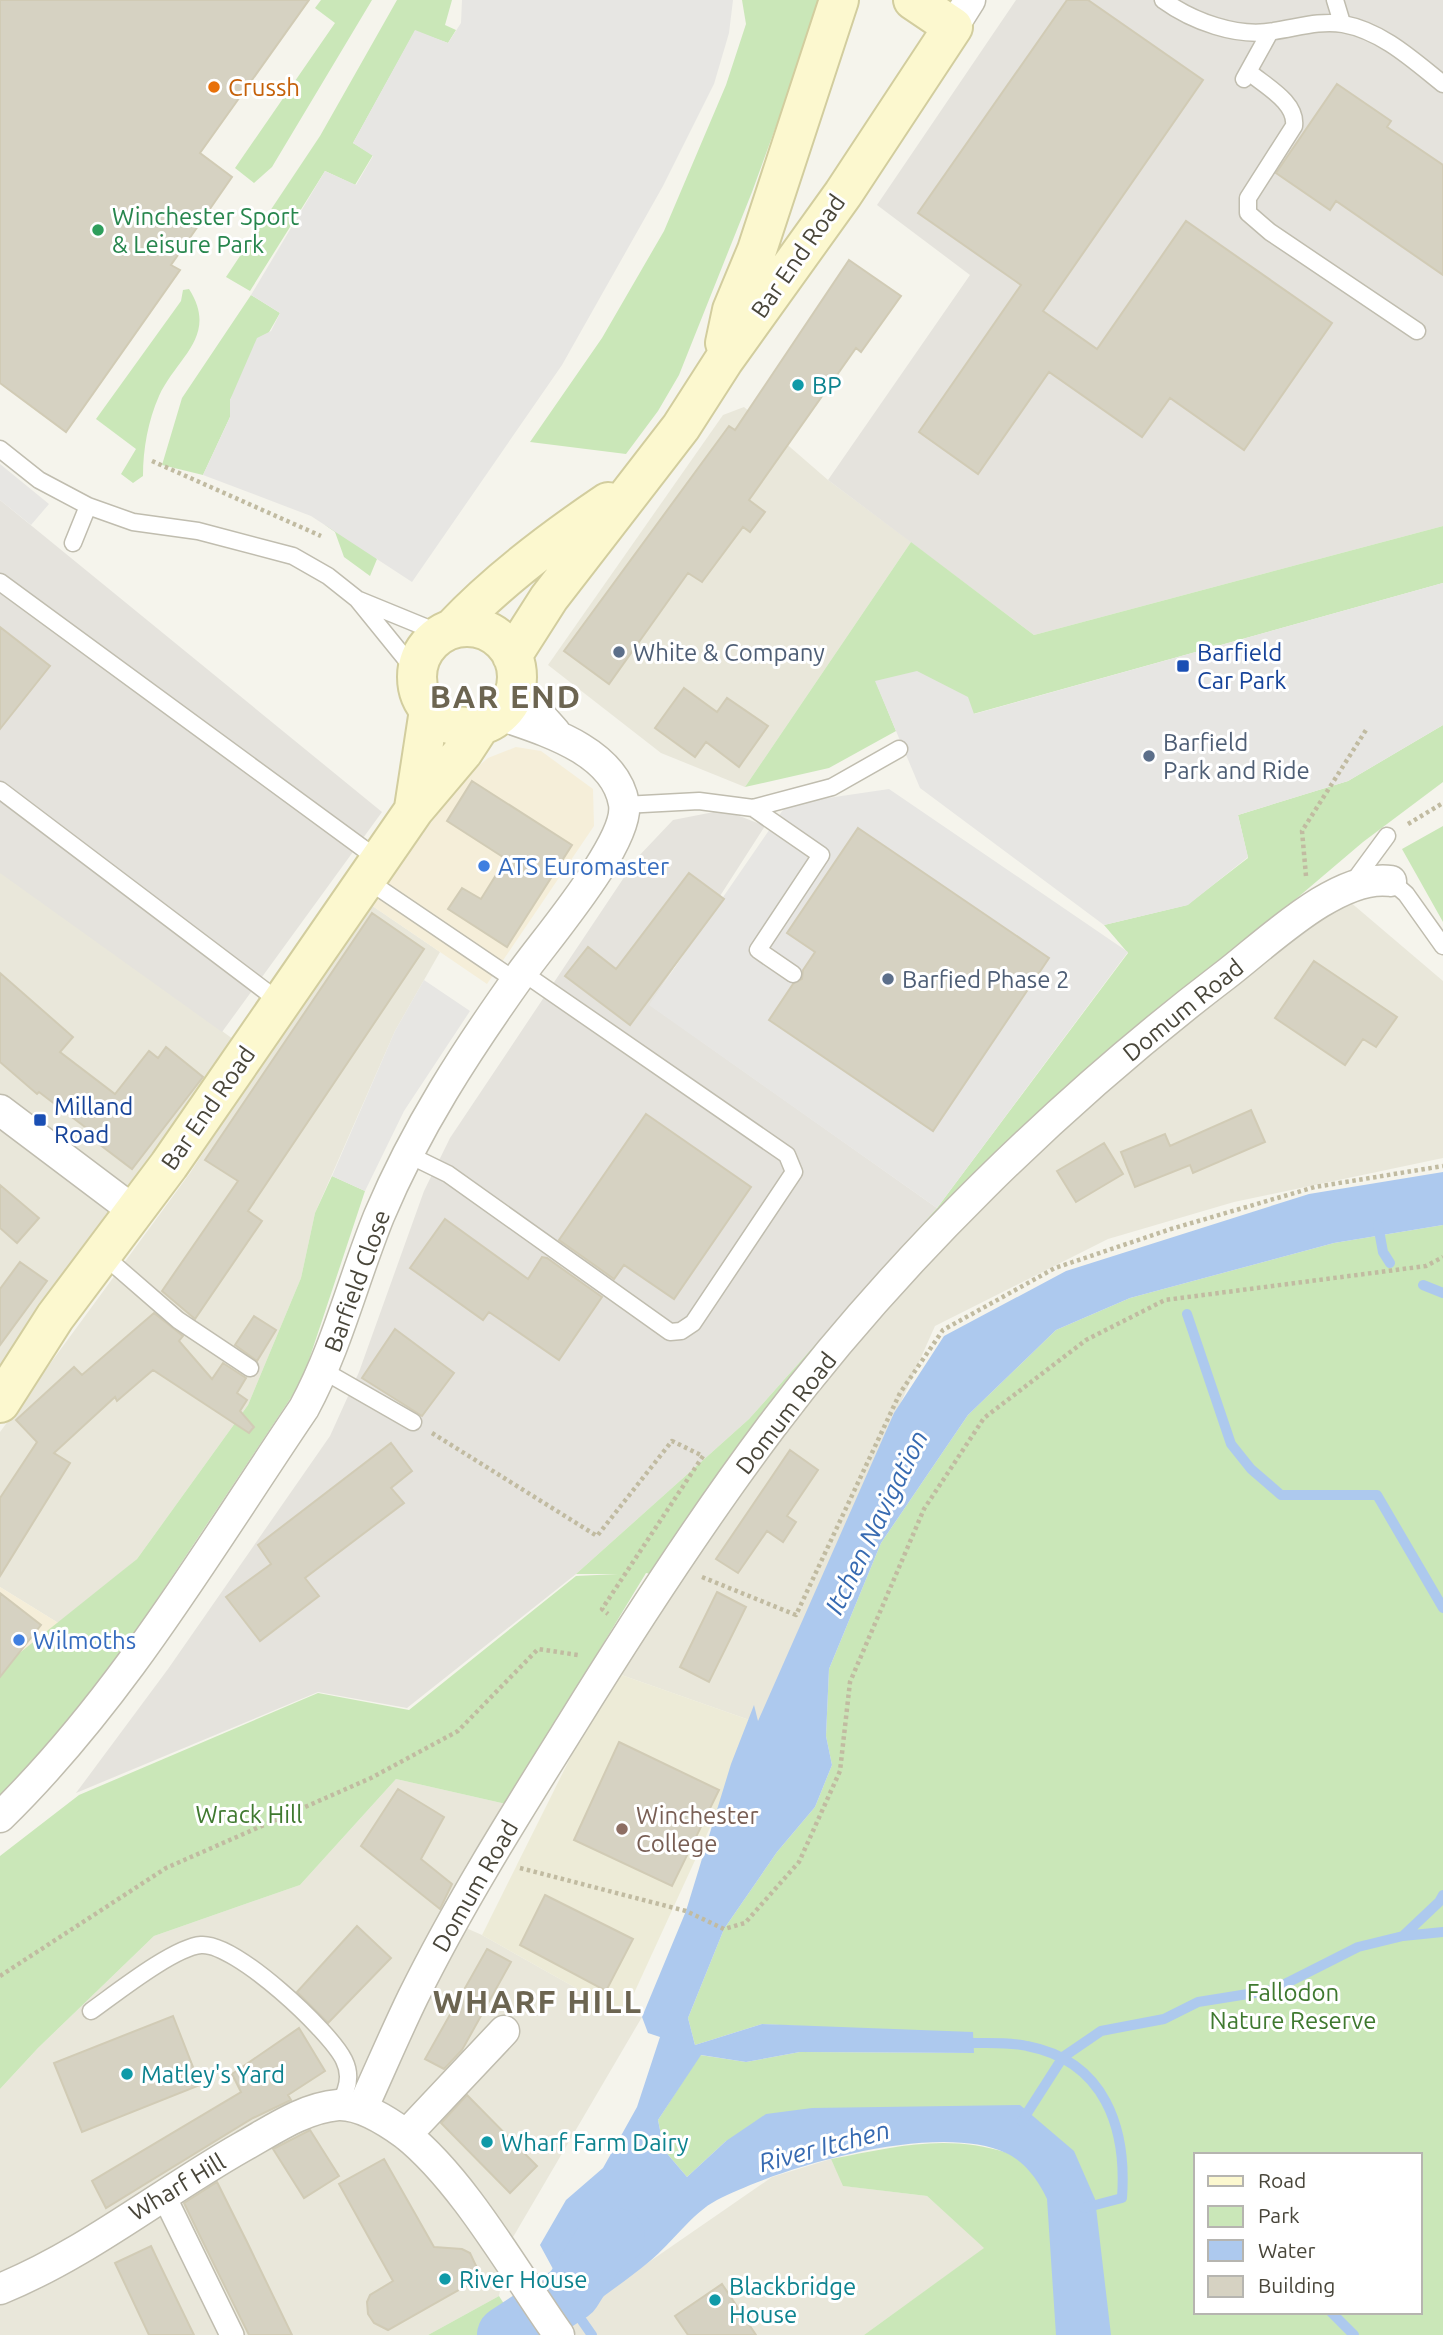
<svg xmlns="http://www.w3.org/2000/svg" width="1443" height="2335" viewBox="0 0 1443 2335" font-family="Ubuntu,sans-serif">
<rect width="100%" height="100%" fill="#f5f4ec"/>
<!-- residential -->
<path fill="#e9e7da" d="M744,407L828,480L911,542L745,787L661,753L548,665L723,415Z
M0,869L248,1050L0,1403Z
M1349,901L1443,981V1158L1234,1202L1108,1239L935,1326L758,1723L613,1672L795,1411L1028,1131Z
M371,905L440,952L395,1031L315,1213L301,1278L248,1405L137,1559L60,1624L0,1587V1432L190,1173L280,1035Z
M396,1779L506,1804L443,1918L482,1935L624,2015L642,2017L509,2244L499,2296L428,2335H0V2089L38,2048L154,1936L300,1885Z
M831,2159L844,2186L927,2196L985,2248L864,2335H576L565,2320L772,2177Z"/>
<!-- commercial -->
<path fill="#f5eed9" d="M516,747L541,751L593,789L594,826L487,984L371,905L463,779L488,758Z
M0,1587L60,1624L17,1655L0,1677Z"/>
<!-- industrial -->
<path fill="#e5e3dd" d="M1016,0H1443V526L1034,635L828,480L970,275L877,205Z
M0,500L382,812L222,1032L0,873Z
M724,810L765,826L650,1005L937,1208L749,1419L576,1574L407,1708L318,1692L76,1793L168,1669L330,1436L359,1372L424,1191L450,1138L637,858L673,820Z"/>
<!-- education -->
<path fill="#edebd7" d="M613,1672L758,1723L624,2015L482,1935Z"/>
<!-- green -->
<path fill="#cae7b8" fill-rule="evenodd" d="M321,0H372L272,167L254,183L235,168L335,23L315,8Z
M397,0H452L445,25L456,30L448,43L415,31L353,143L373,155L355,185L325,171L250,291L226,277L320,136Z
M742,0H822L752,192L679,375L658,411L626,454L530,442L602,338L664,231L726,85L746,24Z
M189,289C219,336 177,357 159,396C148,421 143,449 143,476L133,483L121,474L136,449L96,419L181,301L183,290Z
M251,295L280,313L230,400V417L203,475L162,465L182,398Z
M325,525L349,532L377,559L370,576L344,557L335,532Z
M1443,526V583L973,714L876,682L896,731L829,768L745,787L911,542L1034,635Z
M1443,725V782L1363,842L1145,1027L903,1255L667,1577L646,1573L506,1804L396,1779L300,1885L154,1936L38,2048L0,2089V1856L79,1795L318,1693L409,1710L576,1576L618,1574H576L749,1419L937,1208L1128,953L1104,925L1187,905L1248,858L1238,815L1348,781Z
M1443,826V922L1402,849Z
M332,1176L365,1191L302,1381L130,1640L30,1769L0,1798V1677L17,1655L137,1559L248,1405L301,1278L315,1213Z
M1443,1225V2335H864L984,2248L927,2196L843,2186L831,2159C894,2147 946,2133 1008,2153L1028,2112L726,2141L687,2177L664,2150L658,2120L700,2055L746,2062L800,2052L974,2053L834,2028L762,2024L695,2045L688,2018L724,1929L777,1852L815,1807L832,1765L826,1736L829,1669L881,1543L968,1415L1056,1330L1130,1298L1334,1243ZM1196,2155H1420V2312H1196Z
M499,2296L524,2335H428Z"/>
<!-- parking -->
<path fill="#e7e6e3" d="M462,0H733L729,33L714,84L663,186L562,365L412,582L311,516L203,475L230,417V400L257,338L271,331L280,313L251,295L325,171L356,185L373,156L353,143L415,30L448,43L461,23Z
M0,464L49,504L31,525L0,500Z
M1443,583V725L1348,781L1238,815L1248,857L1188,905L1104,925L920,788L875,681L917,671L968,697L974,714Z
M889,789L1128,952L937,1208L649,1005L787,804Z
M424,980L470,1011L404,1111L365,1191L332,1176L395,1031Z"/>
<!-- water -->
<path fill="#adc9ee" d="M1443,1172V1225L1334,1243L1130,1298L1056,1330L968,1415L881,1543L829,1669L826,1736L832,1765L815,1807L777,1852L724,1929L688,2018L695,2045L762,2024L973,2032L974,2053L800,2052L746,2062L701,2055L658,2120L664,2150L687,2177L726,2141L766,2114L812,2108L1020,2105L1074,2151L1095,2199L1111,2335H1056L1047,2199C1039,2181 1024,2161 1006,2153C937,2121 783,2166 717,2200C692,2213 672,2243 650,2261C627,2280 602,2297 578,2315L540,2245L566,2200L603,2168L637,2107L660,2037L648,2033L642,2017L686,1911L731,1764L754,1705L758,1721L894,1413L944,1336L1066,1271L1309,1194Z"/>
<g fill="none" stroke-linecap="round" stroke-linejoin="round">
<!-- stream -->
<path stroke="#adc9ee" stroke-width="10" d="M1378,1225L1383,1252L1390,1263
M1423,1285L1443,1293
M1187,1314L1231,1444L1251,1469L1281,1495H1377L1443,1608
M1403,1936L1443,1932
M973,2043C991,2043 1010,2042 1027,2046C1105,2061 1127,2128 1122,2198L1084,2208
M1022,2121L1063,2057L1101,2031L1164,2019L1198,2002L1273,1990L1358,1947L1403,1936L1439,1902L1443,1895
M575,2303L578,2315L592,2335
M1331,2312L1354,2335"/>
<!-- river -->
<path stroke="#adc9ee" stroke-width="58" d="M506,2335L572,2292L602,2244L616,2237"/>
</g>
<!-- building -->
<path fill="#d6d2c2" stroke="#d1cbb5" stroke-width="2" d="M0,0H309L200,153L232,177L171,265L180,270L66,432L0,383Z
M1067,0H1088L1203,80L1043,311L1097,349L1186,221L1332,323L1244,450L1170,398L1142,437L1049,372L978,474L919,432L1021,285L918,213Z
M1337,84L1391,121L1387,127L1443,165V275L1336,201L1330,210L1276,173Z
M849,260L901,296L861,352L856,348L749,500L765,512L750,532L743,527L702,582L688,573L609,684L564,651L729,426L735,430Z
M0,627L50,666L0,729Z
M684,688L717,712L727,698L768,726L739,767L706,742L695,757L655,728Z
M472,781L572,845L507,947L448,909L462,888L481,899L506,859L447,821Z
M858,828L1049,958L933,1131L769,1020L793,984L802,979L803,970L815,952L787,933Z
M689,873L724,899L630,1025L565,976L588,947L616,969Z
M372,913L424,949L248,1211L262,1221L195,1319L162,1291L238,1181L205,1160Z
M1314,961L1397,1017L1376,1047L1363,1039L1345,1065L1275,1018Z
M0,973L73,1037L60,1052L115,1094L149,1051L158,1058L166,1047L203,1077L132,1169L99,1144L102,1140L39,1092L37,1094L0,1062Z
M1251,1110L1265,1142L1193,1173L1190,1165L1135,1187L1121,1152L1165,1134L1170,1146Z
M646,1114L751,1187L674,1299L624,1265L614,1279L559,1240Z
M1104,1143L1123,1174L1076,1202L1057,1171Z
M0,1185L39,1218L17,1243L0,1228Z
M445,1219L528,1279L542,1257L547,1258L602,1297L559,1360L489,1312L483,1320L410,1268Z
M20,1262L47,1281L0,1345V1289Z
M154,1313L183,1336L179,1341L212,1379L223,1363L246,1378L237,1393L247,1400L240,1411L254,1427L249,1433L153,1370L117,1401L115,1397L54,1453L70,1463L0,1576V1498L37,1442L16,1420L74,1367L82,1375Z
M254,1316L276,1330L257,1361L235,1345Z
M395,1329L454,1373L422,1416L362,1378Z
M391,1443L412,1471L391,1488L404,1503L305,1578L319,1596L260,1641L226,1597L271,1564L258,1545Z
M790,1450L818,1470L787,1516L796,1522L783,1542L767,1531L738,1573L716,1559Z
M717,1592L746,1607L709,1682L680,1667Z
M0,1593L41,1625L0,1677Z
M619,1742L719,1790L672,1886L574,1840Z
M398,1789L444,1817L421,1859L452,1884L440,1909L361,1846Z
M545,1895L633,1939L606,1991L520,1945Z
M357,1926L391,1958L328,2023L297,1992Z
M487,1949L511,1962L462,2050L444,2069L425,2059Z
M173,2016L200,2085L82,2132L54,2063Z
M299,2028L325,2071L288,2095L291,2100L253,2118L106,2208L92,2181L241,2092L232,2074Z
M467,2095L537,2166L510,2193L441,2123Z
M310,2130L339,2176L304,2198L273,2149Z
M384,2159L434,2247L462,2249L470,2253L477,2268L471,2283L388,2330L374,2323L368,2314L367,2302L370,2295L393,2281L339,2184Z
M217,2182L247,2242L292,2335H249L199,2234L184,2203Z
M151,2246L159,2263L194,2335H149L115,2263Z
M722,2284L756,2335H688L675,2316Z"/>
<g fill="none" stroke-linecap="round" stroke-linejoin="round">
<!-- service casing -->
<g stroke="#c0bdaf" stroke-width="19">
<path id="service" d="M1163,0C1192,21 1237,38 1274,31C1296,28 1320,20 1343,24C1382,31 1413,60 1443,84
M1335,0L1342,23
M1249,72C1265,86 1297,102 1294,126L1248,198V213L1270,232L1417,331
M1244,79L1270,32
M0,449L39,480L88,506L133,522L198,531L293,556L328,576L357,599L417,673
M73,543L88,506
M0,582L379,860
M359,600L442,634
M0,790L280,1002
M624,805L699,801L753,808L832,787L899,749
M753,808L821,855L758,950L793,974
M367,880L516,981
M1391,881L1406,894L1443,946
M1351,885L1387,836
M407,1154L448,1174L670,1332L681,1331L693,1323L794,1172L787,1155L522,972
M102,1254L178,1320L250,1368
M324,1371L413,1422
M91,2011C115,1994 174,1947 201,1945C235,1942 330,2031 344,2060C352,2076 347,2092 338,2105"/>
</g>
<!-- pedestrian casing -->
<g stroke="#c0bdaf" stroke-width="26">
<path id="pedestrian" d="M163,2194L232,2335"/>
</g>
<!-- minor casing -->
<g stroke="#c0bdaf" stroke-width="33">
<path id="minor" d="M953,27L970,0
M516,688L555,732
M0,1110L134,1211
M0,1817C122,1698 209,1548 304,1408C337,1347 353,1280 379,1216C416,1128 466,1051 521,974C545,940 630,842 624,804C615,750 543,730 500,715
M362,2109C379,2072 395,2034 413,1997C459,1904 515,1815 570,1727C633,1625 699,1523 771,1427C895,1262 1060,1101 1224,976C1265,945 1337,873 1391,881
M406,2135L504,2031
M0,2289C86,2254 161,2193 242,2147C271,2131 303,2108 338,2105C361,2104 387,2121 405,2134C464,2181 515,2273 559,2335"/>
</g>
<!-- secondary casing -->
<g stroke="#d2cd9e" stroke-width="42">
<path id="secondary" d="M725,343L732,310L757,250L839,0
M417 677a50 50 0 1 1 100 0a50 50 0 1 1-100 0Z
M452,629C497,581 553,539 608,502
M512,656L549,598L681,427L724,360L843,194L953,27L913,0
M414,808L429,710
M0,1403L55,1317L169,1165L414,810L463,752L480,726"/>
</g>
<!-- path -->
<path stroke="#c1bba1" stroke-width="4.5" stroke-dasharray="3.5 3.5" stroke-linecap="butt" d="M152,461L321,536
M1408,824L1443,803
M1306,876L1302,831L1366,730
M432,1433L597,1536L672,1441L703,1456L602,1609L608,1614
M702,1577L796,1615L900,1393L943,1330L1055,1268L1171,1229L1315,1187L1443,1166
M520,1868L686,1911L724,1929L745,1923L799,1862L840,1771L850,1682L924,1509L984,1418L1086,1340L1165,1300L1426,1266L1443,1257
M0,1976L166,1868L371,1778L458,1731L538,1649L578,1655"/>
<!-- service -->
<use href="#service" stroke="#fff" stroke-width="16"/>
<!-- pedestrian -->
<use href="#pedestrian" stroke="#fff" stroke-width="23"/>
<!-- minor -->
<use href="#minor" stroke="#fff" stroke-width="30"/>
<!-- secondary -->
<use href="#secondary" stroke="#fcf8cf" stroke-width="38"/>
</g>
<!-- markers -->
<circle fill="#e8710a" stroke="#fff" stroke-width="2.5" cx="214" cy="87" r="7"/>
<circle fill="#2e9e5b" stroke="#fff" stroke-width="2.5" cx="98" cy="230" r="7"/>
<g fill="#0f9aa8" stroke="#fff" stroke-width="2.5">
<circle cx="798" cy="385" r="7"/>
<circle cx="127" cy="2074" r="7"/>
<circle cx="487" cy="2142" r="7"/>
<circle cx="445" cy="2279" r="7"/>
<circle cx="715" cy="2300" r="7"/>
</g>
<g fill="#5c6f8a" stroke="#fff" stroke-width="2.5">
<circle cx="619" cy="652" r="7"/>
<circle cx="1149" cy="756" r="7"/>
<circle cx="888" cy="979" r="7"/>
</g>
<g fill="#1a4fb4" stroke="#fff" stroke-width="2.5">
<rect x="1176" y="659" width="14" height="14" rx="3.5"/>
<rect x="33" y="1113" width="14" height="14" rx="3.5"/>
</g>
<g fill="#3f7fe0" stroke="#fff" stroke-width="2.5">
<circle cx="484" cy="866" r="7"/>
<circle cx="19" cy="1640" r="7"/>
</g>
<circle fill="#8d6e63" stroke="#fff" stroke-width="2.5" cx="622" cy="1829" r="7"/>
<g text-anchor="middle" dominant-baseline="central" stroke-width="6" stroke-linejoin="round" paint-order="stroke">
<!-- food labels -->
<g font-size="24" fill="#c56008" stroke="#fff" text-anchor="start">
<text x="228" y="87">Crussh</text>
</g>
<!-- leisure labels -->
<g font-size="24" fill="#27864d" stroke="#fff" text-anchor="start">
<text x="112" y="216">Winchester Sport<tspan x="112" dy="28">&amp; Leisure Park</tspan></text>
</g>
<!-- street labels -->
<g font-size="24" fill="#49463a" stroke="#fff">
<text transform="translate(798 256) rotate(-55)">Bar End Road</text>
<text transform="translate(1183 1010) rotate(-39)">Domum Road</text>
<text transform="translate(208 1108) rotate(-55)">Bar End Road</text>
<text transform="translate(357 1281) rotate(-70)">Barfield Close</text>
<text transform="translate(786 1413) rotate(-52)">Domum Road</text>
<text transform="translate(475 1886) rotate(-60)">Domum Road</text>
<text transform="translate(177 2187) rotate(-31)">Wharf Hill</text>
</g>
<!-- culture labels -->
<g font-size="24" fill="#0d838f" stroke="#fff" text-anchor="start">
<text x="812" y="385">BP</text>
<text x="141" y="2074">Matley's Yard</text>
<text x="501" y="2142">Wharf Farm Dairy</text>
<text x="459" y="2279">River House</text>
<text x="729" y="2286">Blackbridge<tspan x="729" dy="28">House</tspan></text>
</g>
<!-- service labels -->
<g font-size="24" fill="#4e5e75" stroke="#fff" text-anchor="start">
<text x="633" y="652">White &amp; Company</text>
<text x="1163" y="742">Barfield<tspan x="1163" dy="28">Park and Ride</tspan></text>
<text x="902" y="979">Barfied Phase 2</text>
</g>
<!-- transit labels -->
<g font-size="24" fill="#164399" stroke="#fff" text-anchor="start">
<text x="1197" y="652">Barfield<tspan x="1197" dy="28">Car Park</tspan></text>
<text x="54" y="1106">Milland<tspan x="54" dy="28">Road</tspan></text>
</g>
<!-- shop labels -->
<g font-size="24" fill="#366cbe" stroke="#fff" text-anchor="start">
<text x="498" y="866">ATS Euromaster</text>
<text x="33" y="1640">Wilmoths</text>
</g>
<!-- park labels -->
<g font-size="24" fill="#3f792f" stroke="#fff">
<text x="249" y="1814">Wrack Hill</text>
<text x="1293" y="1992">Fallodon<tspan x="1293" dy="28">Nature Reserve</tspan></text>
</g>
<!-- education labels -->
<g font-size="24" fill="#785e54" stroke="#fff" text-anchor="start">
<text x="636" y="1815">Winchester<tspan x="636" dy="28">College</tspan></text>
</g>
<!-- water labels -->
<g font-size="26" font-style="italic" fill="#376ab1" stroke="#fff">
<text transform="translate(876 1522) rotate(-64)">Itchen Navigation</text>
<text transform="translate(824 2146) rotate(-15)">River Itchen</text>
</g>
<!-- district labels -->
<g font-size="32" font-weight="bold" letter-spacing="2" fill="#6c6551" stroke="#fff">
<text x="506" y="696">BAR END</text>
<text x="538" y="2001">WHARF HILL</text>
</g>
</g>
<!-- legend -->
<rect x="1194" y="2153" width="228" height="161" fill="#ffffff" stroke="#b6b5b0" stroke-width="2"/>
<rect x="1208" y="2176" width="35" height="10" fill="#fcf8cf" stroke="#b6b5b0" stroke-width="2"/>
<text x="1258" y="2188" font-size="21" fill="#49463a">Road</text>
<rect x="1208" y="2206" width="35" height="21" fill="#cae7b8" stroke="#b6b5b0" stroke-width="2"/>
<text x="1258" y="2223" font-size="21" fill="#49463a">Park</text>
<rect x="1208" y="2240" width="35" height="21" fill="#adc9ee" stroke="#b6b5b0" stroke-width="2"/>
<text x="1258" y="2258" font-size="21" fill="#49463a">Water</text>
<rect x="1208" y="2276" width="35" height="21" fill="#d6d2c2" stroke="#b6b5b0" stroke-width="2"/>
<text x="1258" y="2293" font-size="21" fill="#49463a">Building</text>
</svg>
